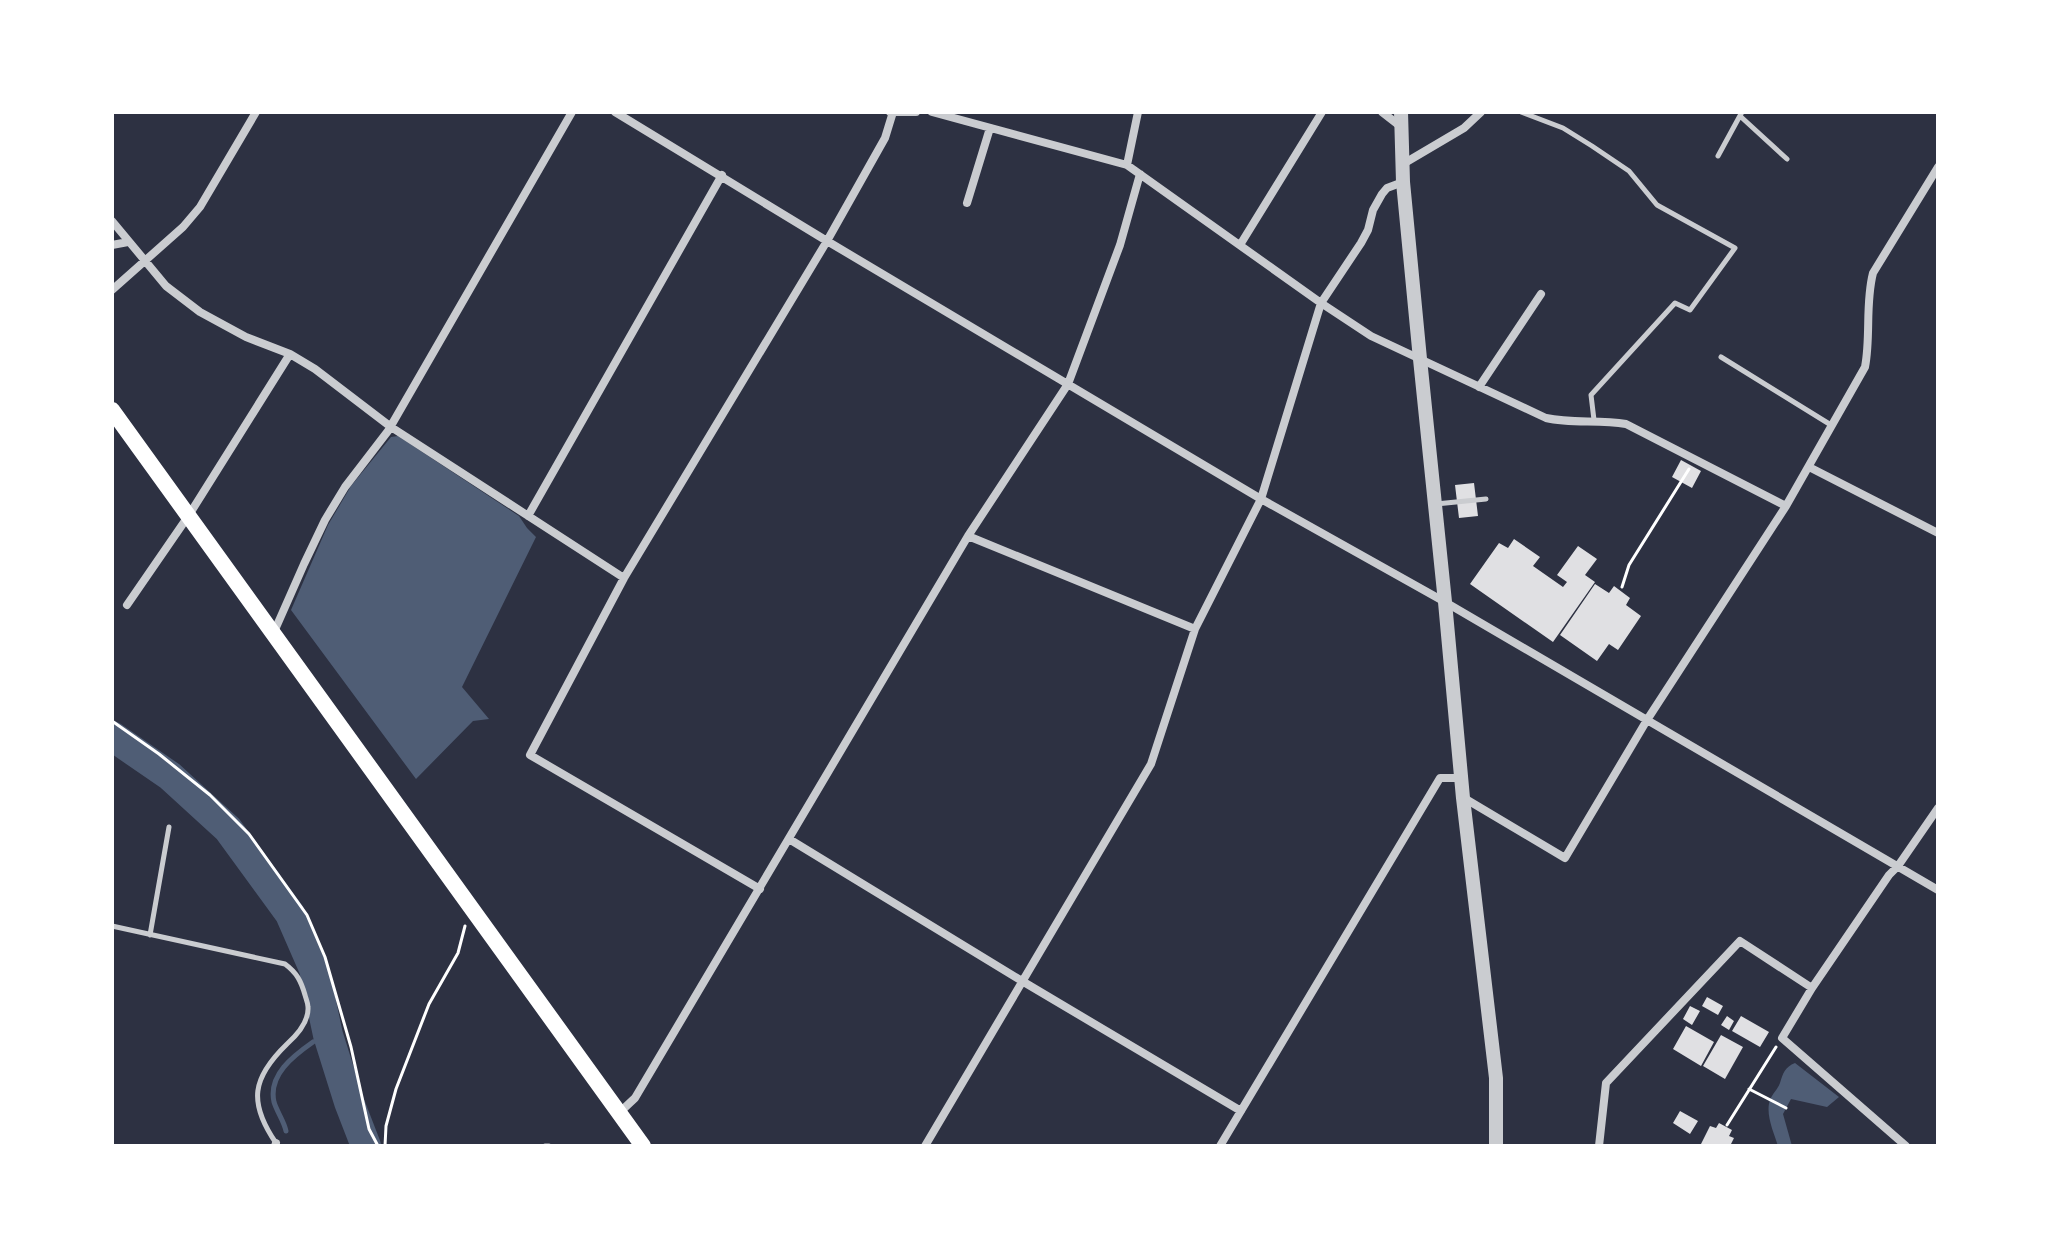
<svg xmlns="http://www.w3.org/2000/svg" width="2050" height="1258" viewBox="0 0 2050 1258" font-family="'Noto Sans',sans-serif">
<rect width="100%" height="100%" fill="#2d3142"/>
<!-- water -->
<path fill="#4f5d75" d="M398,436L519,516L527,528L536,537L462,687L489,719L473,721L416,779L291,610L328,525L351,486L391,437Z
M1795,1063L1839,1097L1827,1107L1791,1099L1783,1114L1792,1146H1778C1774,1133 1765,1114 1770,1100C1772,1094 1778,1089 1780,1083C1783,1073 1785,1067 1795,1063Z"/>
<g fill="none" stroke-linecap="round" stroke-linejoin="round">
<!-- stream -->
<path stroke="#4f5d75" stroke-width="5" d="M112,748L118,740
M286,1131C284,1121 277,1112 274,1102C268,1075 293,1056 313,1042"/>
<!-- river -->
<path stroke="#4f5d75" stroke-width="30" d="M112,736L170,776L228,829L290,914L314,969L328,1035L349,1102L366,1146"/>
</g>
<!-- building -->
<path fill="#e0e0e3" d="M1681,460L1701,471L1692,488L1672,477Z
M1474,483L1478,516L1459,518L1455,485Z
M1514,539L1540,557L1533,566L1563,587L1567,582L1557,575L1578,546L1597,559L1585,575L1595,582L1553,642L1470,584L1499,543L1508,548Z
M1595,584L1609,593L1614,586L1630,598L1626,605L1641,616L1618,650L1609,644L1597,661L1560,635Z
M1707,997L1723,1006L1718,1015L1702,1006Z
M1690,1006L1700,1011L1692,1025L1683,1019Z
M1727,1016L1734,1021L1729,1030L1721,1025Z
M1741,1016L1769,1032L1760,1047L1732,1031Z
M1686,1026L1714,1042L1701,1066L1673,1049Z
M1721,1035L1743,1047L1725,1079L1703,1066Z
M1680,1111L1698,1121L1690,1134L1673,1123Z
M1719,1123L1732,1130L1729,1136L1734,1138L1730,1146H1705L1701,1144L1710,1126L1716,1128Z"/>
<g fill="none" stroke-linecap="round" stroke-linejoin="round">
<!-- path -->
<path stroke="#fff" stroke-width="3" d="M1622,587L1629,565L1689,469
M112,721L159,754L210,795L249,834L307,915L325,957L351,1047L369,1129L378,1146
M1749,1089L1786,1108
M1727,1125L1776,1047
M385,1146L386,1126L396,1089L429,1004L458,953L465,926"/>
<!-- service -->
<path stroke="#caccd0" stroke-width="5" d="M1521,112L1563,128L1592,146L1629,171L1657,205L1735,248L1690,310L1675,303L1591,395L1594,420
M1740,116L1787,159
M1718,156L1742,112
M1721,357L1831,425
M1436,504L1486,499
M112,926L285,964C297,973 301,981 305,995C306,999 308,1003 308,1007C309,1022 297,1035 287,1044C252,1078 248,1102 276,1143
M150,935L169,827
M545,1146H549"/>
<!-- minor -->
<path stroke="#caccd0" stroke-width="8" d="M615,112L827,241L1261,499L1445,602L1938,890
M890,112H916
M932,112L1127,165L1321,303L1371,336L1546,418C1572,424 1599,419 1626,424L1786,506
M1382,112L1400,126
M1403,164L1464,128L1481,112
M1127,165L1138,112
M967,203L990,128
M112,221L166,286L200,312L246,337L290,354L315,369L391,427L624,578
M112,245L128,242
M1240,245L1322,112
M112,290L183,227L200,207L256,112
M1479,387L1541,294
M1809,467L1938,533
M528,516L722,175
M968,536L1195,629
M127,605L189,515L290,354
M274,632L304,564L325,520L345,487L388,431L572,112
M1464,798L1565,858L1647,720L1786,506L1865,367C1871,336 1865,304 1873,273L1938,167
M789,839L1022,981L1241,1111
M760,889L530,755L624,578L827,241L885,138L893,112
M619,1113L635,1098L968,536L1068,384L1120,245L1140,174
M275,1146L276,1143
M925,1146L1151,764L1195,629L1261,499L1321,303L1361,243L1368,230L1373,210L1382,194L1387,188L1403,182
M1220,1146L1440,778H1462
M1599,1146L1606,1083L1740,941L1812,988
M1906,1146L1782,1038L1812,988L1889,875L1898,866L1938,808"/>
<!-- tertiary -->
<path stroke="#caccd0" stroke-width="14" d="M1401,112L1403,182L1420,359L1445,602L1463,798L1496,1078V1146"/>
<!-- primary -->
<path stroke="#fff" stroke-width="16" d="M112,410L643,1146"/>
</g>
<!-- border -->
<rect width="2050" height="1258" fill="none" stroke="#ffffff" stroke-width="228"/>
</svg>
